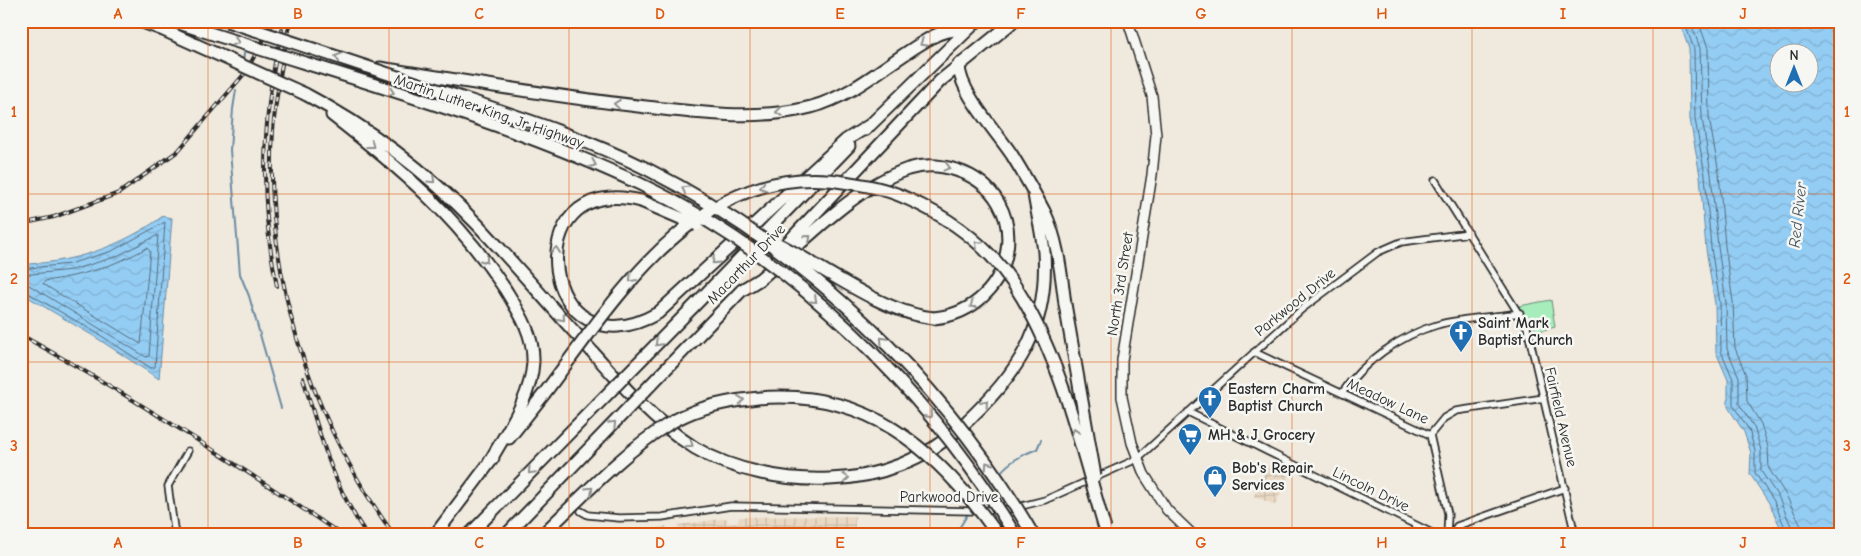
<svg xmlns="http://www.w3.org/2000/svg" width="1861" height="556" viewBox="0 0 1861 556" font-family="'Comic Neue',sans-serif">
<defs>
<pattern id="industrial-grid" width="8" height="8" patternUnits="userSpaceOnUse" patternTransform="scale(1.25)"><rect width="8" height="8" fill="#e9d9c4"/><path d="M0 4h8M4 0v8" fill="none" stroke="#c8baa9"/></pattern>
<pattern id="water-waves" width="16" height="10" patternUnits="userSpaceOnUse" patternTransform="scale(1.25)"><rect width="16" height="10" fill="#94cdf4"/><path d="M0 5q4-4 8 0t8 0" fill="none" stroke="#80b0d1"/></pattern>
</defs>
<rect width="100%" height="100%" fill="#f0e9dd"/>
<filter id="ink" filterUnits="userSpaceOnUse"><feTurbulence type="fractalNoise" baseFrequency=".02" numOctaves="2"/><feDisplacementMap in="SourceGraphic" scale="10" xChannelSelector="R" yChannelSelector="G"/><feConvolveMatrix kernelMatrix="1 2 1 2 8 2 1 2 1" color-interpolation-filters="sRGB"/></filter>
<g filter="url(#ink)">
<!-- industrial -->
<path fill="url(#industrial-grid)" d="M1268 466 1289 476 1275 505 1254 496Z
M855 516V535H566L572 529 643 531 666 526 667 530H677L679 525 727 518 728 523 738 522 739 517Z"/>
<!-- green -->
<path fill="#a6edbb" stroke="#688c73" d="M1551 300 1555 327 1536 332 1532 321 1527 323 1519 306Z"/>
<!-- water -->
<path fill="url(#water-waves)" stroke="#6a8ca4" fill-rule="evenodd" d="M1679 21H1840V535H1784L1769 503 1750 474 1751 453 1744 432 1728 407V380L1716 352 1715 304 1706 249 1700 176 1690 119 1689 49ZM1778 52H1808V82H1778Z
M163 216 172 218 159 379 95 337 21 293V264C71 264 123 246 163 216Z"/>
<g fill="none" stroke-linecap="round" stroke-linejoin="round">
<!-- shore -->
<path stroke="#556c7b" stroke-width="1" d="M1684 21 1694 49 1695 119 1705 175 1711 248 1720 303 1721 351 1733 379V405L1749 430 1755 451V473L1774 501 1788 535
M1690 21 1700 48 1702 118 1711 174 1718 247 1726 303 1727 349 1739 377V404L1754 427 1761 450V471L1779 498 1795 535
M1698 21 1708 48 1709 118 1719 173 1725 246 1733 302 1735 348 1746 375 1747 401 1761 424 1768 447 1769 469 1786 495 1801 526 1802 535
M147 248 150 251 141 344 43 284 45 281C82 276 114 266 147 248Z
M21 269 69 264 112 251 165 222 155 367 151 368 97 333 21 289
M21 275 72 270 115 257 158 235 149 356 146 357 29 285 21 283"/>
<!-- stream -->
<path stroke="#6a8ca4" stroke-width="2" d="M243 60 245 48
M236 90 233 109 230 150 240 274 249 296 281 408
M1000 473C1010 461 1022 455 1037 449L1041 440
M955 535 969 512"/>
<!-- street casing -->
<g stroke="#2b2b2b" stroke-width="9">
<path id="street" d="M1435 180 1527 327 1575 535
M1254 352 1430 435
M1342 393C1363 362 1401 335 1437 325 1460 318 1495 317 1520 313
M1188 412 1436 535
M1430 435 1444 418 1456 411 1544 398
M1430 435 1448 514 1447 535
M581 511 588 515 619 518 662 517 731 506 972 511 1010 509 1045 500 1137 459 1302 309 1378 252 1401 242 1469 233
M175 535 168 486 188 451
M1451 535 1457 526 1565 488"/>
</g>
<!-- secondary casing -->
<g stroke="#2b2b2b" stroke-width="12">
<path id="secondary" d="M1128 21 1152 96 1156 135 1152 175 1122 360V397L1132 443 1144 474 1167 510 1193 535"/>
</g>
<!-- highway casing -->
<g stroke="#2b2b2b" stroke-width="15">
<path id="highway" d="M140 21 161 29
M959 64C958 91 997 132 1012 155 1023 173 1034 192 1044 211 1058 240 1061 273 1065 304
M380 68C469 82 557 97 646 107 700 113 758 121 811 107 859 94 893 57 936 35 945 30 958 30 969 27
M305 94C370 128 426 171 477 224 515 264 551 307 589 348 621 384 654 422 695 448 733 471 786 481 830 479 879 478 926 459 962 426 1017 375 1049 330 1044 252 1042 233 1037 213 1034 194
M332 115C400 168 457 216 505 289 519 312 534 334 533 362 531 399 506 432 489 463
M865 130 977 21
M641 201C513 169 540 380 658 313L846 140 870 125
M777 254 940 81 1014 21
M742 290 760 279C804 242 853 188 908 169 925 164 940 165 956 170 1037 196 1018 310 934 318
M692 308 849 146
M509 438 544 394
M435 535 493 458"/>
</g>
<!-- street -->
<use href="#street" stroke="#f6f6f2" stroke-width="5.5"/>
<!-- secondary -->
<use href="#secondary" stroke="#f6f6f2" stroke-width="9"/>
<!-- highway -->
<use href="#highway" stroke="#f6f6f2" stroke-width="11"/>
<!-- rail casing -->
<g stroke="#2b2b2b" stroke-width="4">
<path id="rail" d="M290 21C283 57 276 93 273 130 264 274 309 418 394 535
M21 224 54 217 119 193 178 151 245 73 274 21
M277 286C259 201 262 114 282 29
M21 335C132 396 237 464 342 535
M303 378C320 435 332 484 367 535"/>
</g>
<!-- rail -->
<use href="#rail" stroke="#f6f6f2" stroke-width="2" stroke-dasharray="5.5" stroke-linecap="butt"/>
<!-- highway-bridge casing -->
<g stroke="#2b2b2b" stroke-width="15" stroke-linecap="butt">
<path id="highway-bridge" d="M173 21C329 73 491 114 640 184 793 257 928 391 1015 535
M227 21C303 45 378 71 453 95 519 117 585 138 647 169 807 250 943 380 1033 535
M161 29 305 94
M641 201 697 225
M778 244C825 268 883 313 934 318
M1065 304 1095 476
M544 394C620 293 703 156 850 183 871 186 890 190 908 199 955 220 997 253 1023 299 1064 369 1082 452 1105 529
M469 535 692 308
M506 535 741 291
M542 535C582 497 621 454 667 425 692 409 721 402 750 399 864 385 936 448 998 535"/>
</g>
<!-- highway-bridge -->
<use href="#highway-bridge" stroke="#f6f6f2" stroke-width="11"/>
</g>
<!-- one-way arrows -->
<defs><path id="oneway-chevron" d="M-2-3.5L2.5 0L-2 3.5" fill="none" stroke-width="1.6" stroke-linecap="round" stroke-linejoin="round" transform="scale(1.25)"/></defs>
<g stroke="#90908e">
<use href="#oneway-chevron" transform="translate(236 42) rotate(18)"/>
<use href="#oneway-chevron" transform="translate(923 43) rotate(148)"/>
<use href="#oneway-chevron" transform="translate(338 57) rotate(-162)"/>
<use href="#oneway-chevron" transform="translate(391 92) rotate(18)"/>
<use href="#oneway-chevron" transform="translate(617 104) rotate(-174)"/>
<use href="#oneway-chevron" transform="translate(779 112) rotate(174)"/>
<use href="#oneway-chevron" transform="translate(371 145) rotate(38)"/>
<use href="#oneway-chevron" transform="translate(593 164) rotate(23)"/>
<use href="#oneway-chevron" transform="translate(947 167) rotate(15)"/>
<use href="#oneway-chevron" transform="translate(432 180) rotate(43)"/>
<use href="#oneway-chevron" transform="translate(763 187) rotate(164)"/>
<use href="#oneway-chevron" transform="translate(685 189) rotate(-152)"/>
<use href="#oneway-chevron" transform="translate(808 238) rotate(-41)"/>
<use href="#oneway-chevron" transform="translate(978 244) rotate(-138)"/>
<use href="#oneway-chevron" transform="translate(556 250) rotate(-82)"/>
<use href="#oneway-chevron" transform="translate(485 260) rotate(54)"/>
<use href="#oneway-chevron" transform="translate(715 261) rotate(137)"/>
<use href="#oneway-chevron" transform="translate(632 279) rotate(132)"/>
<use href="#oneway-chevron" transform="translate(814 300) rotate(42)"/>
<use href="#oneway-chevron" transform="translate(973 305) rotate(146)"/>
<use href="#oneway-chevron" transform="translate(562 318) rotate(48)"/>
<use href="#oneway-chevron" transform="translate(883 340) rotate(-133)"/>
<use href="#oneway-chevron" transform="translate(658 343) rotate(135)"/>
<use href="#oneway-chevron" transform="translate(741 400) rotate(-7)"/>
<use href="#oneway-chevron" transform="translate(985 403) rotate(-48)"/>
<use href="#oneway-chevron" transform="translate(929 415) rotate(49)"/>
<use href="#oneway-chevron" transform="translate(613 424) rotate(-46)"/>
<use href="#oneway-chevron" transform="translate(1075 432) rotate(-107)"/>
<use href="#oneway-chevron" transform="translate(690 444) rotate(33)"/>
<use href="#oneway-chevron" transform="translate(988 465) rotate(-125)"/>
<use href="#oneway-chevron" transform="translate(531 471) rotate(134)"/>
<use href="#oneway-chevron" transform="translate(846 478) rotate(-5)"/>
<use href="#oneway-chevron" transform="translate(590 490) rotate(-43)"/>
</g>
</g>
<!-- grid -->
<path fill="none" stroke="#df570e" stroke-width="1" stroke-opacity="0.55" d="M208 21V535M389 21V535M569 21V535M750 21V535M930 21V535M1111 21V535M1292 21V535M1472 21V535M1653 21V535M21 194H1840M21 362H1840"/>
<!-- icons -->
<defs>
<g id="church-pin" transform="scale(1.25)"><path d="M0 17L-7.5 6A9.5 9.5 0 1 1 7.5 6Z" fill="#1f6fb2" stroke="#f6f6f2"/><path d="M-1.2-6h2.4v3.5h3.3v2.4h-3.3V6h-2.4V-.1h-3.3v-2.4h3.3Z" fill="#fff"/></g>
<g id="supermarket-pin" transform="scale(1.25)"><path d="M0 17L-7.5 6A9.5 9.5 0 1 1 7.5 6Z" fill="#1f6fb2" stroke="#f6f6f2"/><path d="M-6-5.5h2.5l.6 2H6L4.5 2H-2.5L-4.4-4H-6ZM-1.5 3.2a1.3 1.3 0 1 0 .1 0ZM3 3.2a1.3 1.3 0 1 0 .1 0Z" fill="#fff"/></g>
<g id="shop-pin" transform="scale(1.25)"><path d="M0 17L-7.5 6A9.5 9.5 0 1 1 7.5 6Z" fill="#1f6fb2" stroke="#f6f6f2"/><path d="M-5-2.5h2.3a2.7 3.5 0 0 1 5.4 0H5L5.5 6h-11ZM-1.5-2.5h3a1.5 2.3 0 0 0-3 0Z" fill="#fff"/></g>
</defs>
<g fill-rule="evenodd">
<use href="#church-pin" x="1461" y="332"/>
<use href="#church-pin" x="1210" y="398"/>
<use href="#supermarket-pin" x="1190" y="435"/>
<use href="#shop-pin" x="1215" y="477"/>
</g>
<g text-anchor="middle" stroke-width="5" stroke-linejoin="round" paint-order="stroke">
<!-- street labels -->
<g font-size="15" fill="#2b2b2b" stroke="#f6f6f2">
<text transform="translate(489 111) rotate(19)" y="5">Martin Luther King, Jr Highway</text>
<text transform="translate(746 264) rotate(-46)" y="5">Macarthur Drive</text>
<text transform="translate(1120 284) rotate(-81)" y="5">North 3rd Street</text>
<text transform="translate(1295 302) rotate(-39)" y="5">Parkwood Drive</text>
<text transform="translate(1388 401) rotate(25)" y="5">Meadow Lane</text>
<text transform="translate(1561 417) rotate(77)" y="5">Fairfield Avenue</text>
<text transform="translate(1371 489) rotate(26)" y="5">Lincoln Drive</text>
<text x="949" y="502">Parkwood Drive</text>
</g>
<!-- poi labels -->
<g font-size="15" font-weight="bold" fill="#2b2b2b" stroke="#f6f6f2" text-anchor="start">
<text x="1478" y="328">Saint Mark<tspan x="1478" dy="17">Baptist Church</tspan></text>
<text x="1228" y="394">Eastern Charm<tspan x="1228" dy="17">Baptist Church</tspan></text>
<text x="1208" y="440">MH &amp; J Grocery</text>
<text x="1232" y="473">Bob's Repair<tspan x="1232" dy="17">Services</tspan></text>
</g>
<!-- water labels -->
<g font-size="16" font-style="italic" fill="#45545d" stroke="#f6f6f2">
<text transform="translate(1797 215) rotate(-84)" y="6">Red River</text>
</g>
</g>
<!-- margin -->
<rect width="1861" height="556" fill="none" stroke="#f6f6f2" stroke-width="55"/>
<!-- north arrow -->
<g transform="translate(1794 68)"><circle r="24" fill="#f6f6f2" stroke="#a5a5a2"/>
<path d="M0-4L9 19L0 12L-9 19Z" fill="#1f6fb2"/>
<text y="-8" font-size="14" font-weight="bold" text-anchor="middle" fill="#2b2b2b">N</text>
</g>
<rect x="28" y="28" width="1806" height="500" fill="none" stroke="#df570e" stroke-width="2"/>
<g font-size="16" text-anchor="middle" font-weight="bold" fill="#df570e">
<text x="118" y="19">A</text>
<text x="298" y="19">B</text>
<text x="479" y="19">C</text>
<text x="660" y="19">D</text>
<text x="840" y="19">E</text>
<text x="1021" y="19">F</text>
<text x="1201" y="19">G</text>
<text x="1382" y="19">H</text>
<text x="1563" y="19">I</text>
<text x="1743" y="19">J</text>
<text x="14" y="117">1</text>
<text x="1847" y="117">1</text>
<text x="14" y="284">2</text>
<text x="1847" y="284">2</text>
<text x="14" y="451">3</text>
<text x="1847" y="451">3</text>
<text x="118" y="548">A</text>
<text x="298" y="548">B</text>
<text x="479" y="548">C</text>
<text x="660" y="548">D</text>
<text x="840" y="548">E</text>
<text x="1021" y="548">F</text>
<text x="1201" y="548">G</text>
<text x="1382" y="548">H</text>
<text x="1563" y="548">I</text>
<text x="1743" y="548">J</text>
</g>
</svg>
